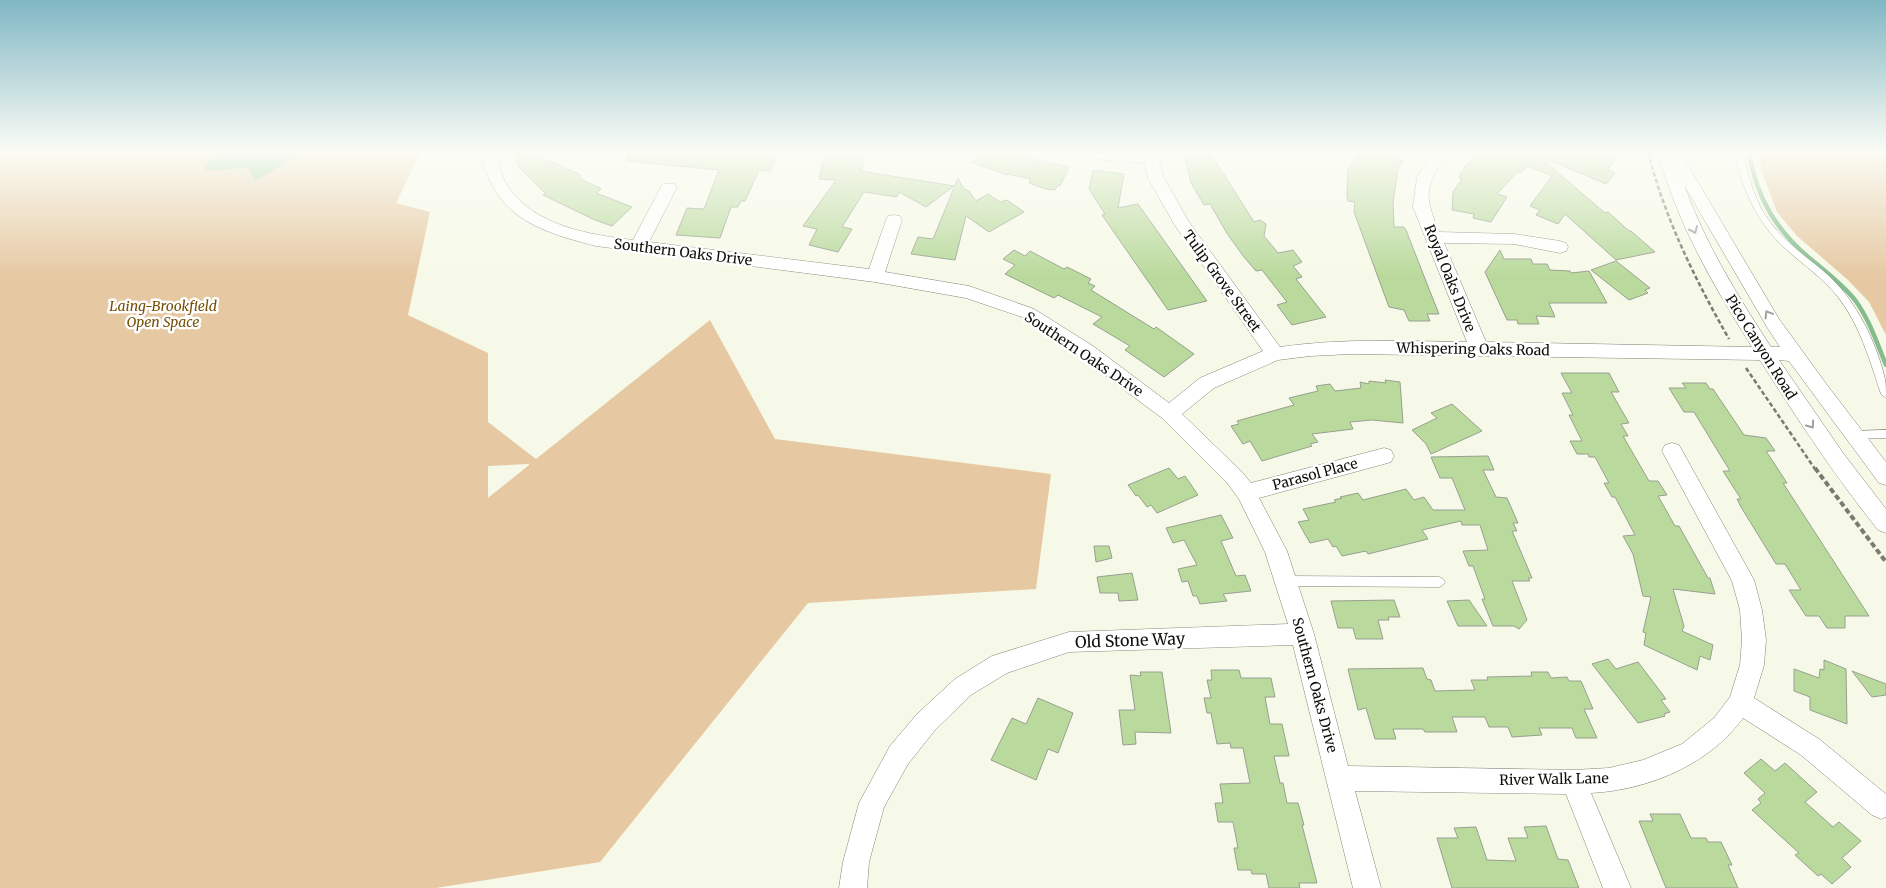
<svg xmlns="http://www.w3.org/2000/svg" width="1886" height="888" viewBox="0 0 1886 888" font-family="Merriweather,serif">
<rect width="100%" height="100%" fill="#f7f9e8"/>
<!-- green -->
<path fill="#e6c9a3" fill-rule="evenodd" d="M0 152H421L396 203 430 212 408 315 488 353V422L536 459 710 320 775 439 1051 474 1036 589 808 603 600 862 436 888H0ZM529 464V465L488 498V466Z
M1758 152H1886V335L1869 302 1848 280 1797 236 1777 212 1763 175Z"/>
<!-- water -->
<path fill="#85bc8e" d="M225 152H302L269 173 254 180 249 169 243 168 207 171 204 167 209 161Z"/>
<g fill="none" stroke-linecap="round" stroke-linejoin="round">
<!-- stream -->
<path stroke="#85bc8e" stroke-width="4.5" d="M1749 152C1756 198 1777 232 1813 261 1827 273 1843 285 1855 300 1869 319 1877 343 1886 365"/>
</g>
<!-- building -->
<path fill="#bada9d" stroke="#979f90" d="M515 152H529L579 174 582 180 600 188 601 189 596 193 632 207 612 226 595 220 543 195 546 194 519 167Z
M628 152H769L778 153 770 171 759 170 745 201H741L738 207H731L720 238 676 235 687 208 704 209 719 170 627 161Z
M981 152H1013L1036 160 1069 167 1060 186 1058 185 1055 190 1046 189 1029 183 1031 179 1008 174 1007 175 971 162Z
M1361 152H1403L1398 159 1404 161 1398 169 1393 203 1394 227H1404L1406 230 1429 289 1439 314H1427L1430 321H1409L1404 310 1389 307 1354 212 1355 202 1348 201 1347 196 1348 169Z
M1478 152H1597L1616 159 1608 169 1615 173 1606 184 1537 155 1605 213 1608 212 1629 231H1631L1655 252 1616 260 1565 214 1558 224 1536 215 1540 210 1530 206 1552 176 1528 166 1521 173 1518 171 1497 194 1507 197 1491 222 1473 218 1474 214 1452 210 1453 192 1462 179 1459 178 1462 175 1459 174Z
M1184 154H1211L1254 222 1260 220 1266 224 1264 236 1278 253 1293 250 1302 262 1293 266 1302 277 1296 279 1326 317 1292 325 1277 305 1287 302 1262 270 1256 271 1244 257 1228 235 1210 204 1204 205 1191 183Z
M824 157H862L864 158 861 171 954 186 926 207 899 192 897 197 864 192 842 227 852 229 838 252 809 245 817 229 803 226 836 180 819 179Z
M1093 170 1124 174 1118 208 1138 204 1207 301 1168 310 1102 215 1105 214 1089 189Z
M958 178 964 189 969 191 976 201 988 194 1000 202 1007 200 1024 212 989 232 966 216 955 260 911 254 918 237 933 239Z
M1014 250 1025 256 1030 251 1064 269 1067 267 1091 279 1088 283 1095 286 1091 290 1154 329 1156 327 1194 354 1164 377 1125 350 1130 346 1093 324 1102 317 1058 295 1054 298 1005 274 1015 265 1003 259Z
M1500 250 1504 259H1531L1533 264H1547L1550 270 1570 271 1571 273 1589 271 1607 303H1549L1555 317 1536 316 1539 324H1518L1517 320H1507L1485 272Z
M1616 261 1650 288 1645 290 1648 293 1629 300 1591 270Z
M1561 373H1609L1619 392H1611L1629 423 1621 424 1628 436H1623L1649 481H1658L1667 495 1658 496 1675 526H1679L1708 578H1710L1715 594 1673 589 1684 626 1682 631 1713 645 1710 660 1700 656 1697 670 1644 645 1646 633 1643 632 1651 597 1643 596 1633 554 1623 536 1635 535 1615 497H1612L1604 483H1609L1595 457H1589L1588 454H1577L1570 441H1582L1569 415H1573L1562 393H1572Z
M1385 380 1400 382 1403 423 1372 420 1350 422 1353 429 1312 434 1318 442 1310 444 1312 446 1262 461 1250 441 1243 444 1231 426 1239 424 1237 421 1294 405 1289 398 1318 391 1316 386 1330 384 1335 391 1361 388 1360 382 1369 384V381L1386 383Z
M1682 383H1706L1710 389H1713L1744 435 1766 438 1775 451H1766L1787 483H1783L1869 616H1845V628H1827L1819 616H1806L1789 590H1801L1785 564H1776L1741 507 1737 499H1741L1723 471H1730L1694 412H1684L1669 388H1686Z
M1452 404 1482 431 1431 454 1426 444 1412 430 1437 418 1431 413Z
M1488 456 1494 470H1483L1496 497 1507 498 1518 523H1513L1517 531H1512L1532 578H1528L1530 581H1512L1527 620 1519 629 1514 626H1493L1482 599H1485L1473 566H1469L1463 551 1488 550 1480 525H1462L1461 521 1422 530 1428 539 1368 554 1366 551 1342 556 1336 546 1333 547 1328 539 1310 543 1298 522 1309 520 1303 509 1336 502 1334 500 1342 498 1340 497 1358 493 1363 500 1406 489 1414 500 1424 497 1433 510H1465L1452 478H1440L1431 457Z
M1169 468 1178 479 1185 476 1198 495 1157 513 1151 505 1147 507 1138 495 1136 496 1128 485Z
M1221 515 1233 538 1221 541 1236 576 1245 575 1251 591 1223 594 1227 601 1200 604 1197 596H1193L1188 581 1182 582 1178 569 1197 565 1184 540 1173 543 1166 528Z
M1094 546H1109L1112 558 1096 562Z
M1132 573 1138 600 1119 601 1118 593H1100L1097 577Z
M1394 600 1400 617H1388L1389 620H1378L1383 639H1356L1353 628H1338L1331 601Z
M1469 600 1487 626H1458L1447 601Z
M1608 659 1616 669 1638 662 1666 699 1661 700 1670 712 1664 714 1665 716 1638 723 1592 664Z
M1824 660 1846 669 1847 724 1810 710V697L1794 691V669L1819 678 1820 669 1824 670Z
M1423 668 1427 679 1431 680 1435 691 1475 690 1471 680H1488L1487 677 1532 676 1531 672H1548L1551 678 1567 677 1569 681H1581L1593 709H1584L1597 738H1576L1572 728H1539L1542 735 1512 737 1508 727H1489L1485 717H1452L1457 732H1425L1423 729H1393L1396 739H1375L1366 708 1358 710 1348 669Z
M1211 670H1239L1241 678H1271L1275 697H1265L1270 724H1282L1289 756H1274L1280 783H1283L1287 803H1298L1304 825H1302L1317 883H1299L1300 888H1269L1266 874H1252L1251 870H1238L1234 848H1238L1233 822H1218L1215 803H1223L1220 784 1250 783 1243 748H1231L1230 743 1217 744 1211 713H1207L1204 698H1211L1207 680H1212Z
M1852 671 1886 684V695L1872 697Z
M1140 672H1162L1171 733 1135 732 1136 744 1123 745 1119 710H1135L1130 675 1141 676Z
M1038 698 1073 713 1058 753 1048 749 1036 780 991 760 1012 718 1026 724Z
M1761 759 1775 771 1785 763 1817 792 1805 802 1833 827 1839 822 1861 841 1842 858 1851 867 1832 884 1821 874 1818 876 1795 855 1799 853 1752 810 1761 803 1758 799 1765 793 1744 773Z
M1650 814H1680L1691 838H1706L1708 842H1721L1732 865H1728L1738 888H1666L1639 821H1653Z
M1546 826 1558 859 1568 860 1579 888H1452L1437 838H1458L1454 828 1476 827 1487 860 1516 861 1508 838H1528L1524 827Z"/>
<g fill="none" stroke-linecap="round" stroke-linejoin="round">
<!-- service casing -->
<g stroke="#828475" stroke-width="1">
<path id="service" d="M1735 152H1743C1748 177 1755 202 1770 222 1786 244 1809 258 1829 276 1856 301 1877 343 1885 379 1886 384 1886 391 1886 398L1881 394C1870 361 1860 325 1838 297 1824 279 1805 266 1788 251 1758 225 1742 190 1735 152Z
M1886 430V438L1854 439 1850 438 1849 435 1850 432 1854 431Z
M1287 576 1439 577 1443 579 1445 582 1443 585 1439 587 1287 586 1283 584 1281 581 1283 578Z"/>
</g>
<!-- minor casing -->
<g stroke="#828475" stroke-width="1">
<path id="minor" d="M480 152H496C499 164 501 177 509 188 535 226 591 235 633 240L661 187 663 184H675L677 187 649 242 869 269 886 220 888 216 894 215 900 216 902 220 885 272 969 286 1034 309 1093 346 1169 403 1200 378 1263 351 1174 224 1148 178 1144 163 1070 157 1065 155 1062 152 1141 154 1140 152H1156L1164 178 1189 222 1280 347C1342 338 1404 341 1467 342L1413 207 1417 177 1433 152H1449C1425 186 1423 193 1439 232L1514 234 1560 241 1566 243 1568 247 1566 251 1560 253 1514 244 1444 243 1486 342 1752 347C1713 285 1677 223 1658 152H1680L1779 319 1827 385 1886 462V485L1879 483 1789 361 1779 360 1843 453 1886 509V533L1878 530C1835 476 1797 419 1760 360L1351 354 1310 356 1278 360 1214 388 1182 414 1242 472 1251 483 1384 448 1391 450 1394 456 1391 462 1384 464 1259 498 1287 551 1314 634 1348 766 1574 770 1609 768 1643 760 1682 744 1714 718 1730 697 1740 665 1742 640 1740 610 1732 581 1662 451 1665 445 1672 443 1679 445 1754 580 1762 610 1766 640 1764 665 1754 698 1819 739 1886 794V817L1881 819 1872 815 1801 755 1743 718C1709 765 1648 790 1591 793L1631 888H1603L1566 794 1355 791 1381 888H1353L1293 645 1069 652 1007 673 971 695 935 730 908 764 884 807 869 862 867 888H839L843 862 859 803 890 746 917 714 955 679 992 656 1069 632 1288 624 1265 552 1239 499 1228 484 1162 418 1079 356 1022 317 966 298 875 282 596 246C537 231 495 217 480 152ZM1684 185 1767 327 1780 347H1771C1737 295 1705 243 1684 185Z"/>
</g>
<!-- path-far1 -->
<path stroke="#7a7b70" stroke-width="2.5" stroke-dasharray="4.5 2.5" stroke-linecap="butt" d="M1648 152C1665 219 1695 279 1729 339
M1746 368 1815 469"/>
<!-- path -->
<path stroke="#7a7b70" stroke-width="4" stroke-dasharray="5.5 3" stroke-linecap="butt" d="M1815 468 1886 562"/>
<!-- service -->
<use href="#service" fill="#fff" fill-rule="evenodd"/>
<!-- minor -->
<use href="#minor" fill="#fff" fill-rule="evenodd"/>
</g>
<!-- one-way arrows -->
<defs><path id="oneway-chevron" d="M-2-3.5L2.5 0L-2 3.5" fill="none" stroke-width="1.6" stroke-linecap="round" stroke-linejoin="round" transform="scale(1.25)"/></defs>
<g stroke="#9f9f9d">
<use href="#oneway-chevron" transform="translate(1694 230) rotate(66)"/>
<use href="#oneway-chevron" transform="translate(1768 314) rotate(-121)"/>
<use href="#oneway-chevron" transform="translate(1811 425) rotate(54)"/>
</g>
<!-- sky -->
<linearGradient id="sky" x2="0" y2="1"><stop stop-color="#80b7c4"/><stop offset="0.55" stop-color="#fbfcf5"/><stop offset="1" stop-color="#fbfcf5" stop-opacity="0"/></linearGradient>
<rect width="1886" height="276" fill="url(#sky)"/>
<g text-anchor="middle" stroke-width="5" stroke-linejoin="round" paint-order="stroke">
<!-- street labels -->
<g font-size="14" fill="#0e0f09" stroke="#fff">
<text transform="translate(683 252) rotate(7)" y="5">Southern Oaks Drive</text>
<text transform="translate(1450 278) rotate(68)" y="5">Royal Oaks Drive</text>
<text transform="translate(1222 281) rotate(54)" y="5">Tulip Grove Street</text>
<text transform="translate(1761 347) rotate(58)" y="5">Pico Canyon Road</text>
<text transform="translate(1473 349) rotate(1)" y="5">Whispering Oaks Road</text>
<text transform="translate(1084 354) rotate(34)" y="5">Southern Oaks Drive</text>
<text transform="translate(1315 474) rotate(-15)" y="5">Parasol Place</text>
<text transform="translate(1315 685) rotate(75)" y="5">Southern Oaks Drive</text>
<text transform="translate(1554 779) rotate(-1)" y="5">River Walk Lane</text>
</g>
<!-- park labels -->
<g font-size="14" font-style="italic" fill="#764e05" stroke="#fff">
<text x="163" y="311">Laing-Brookfield<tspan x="163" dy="16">Open Space</tspan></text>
</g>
<!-- near-street labels -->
<g font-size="16" fill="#0e0f09" stroke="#fff">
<text transform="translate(1130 640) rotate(-2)" y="6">Old Stone Way</text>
</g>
</g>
</svg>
